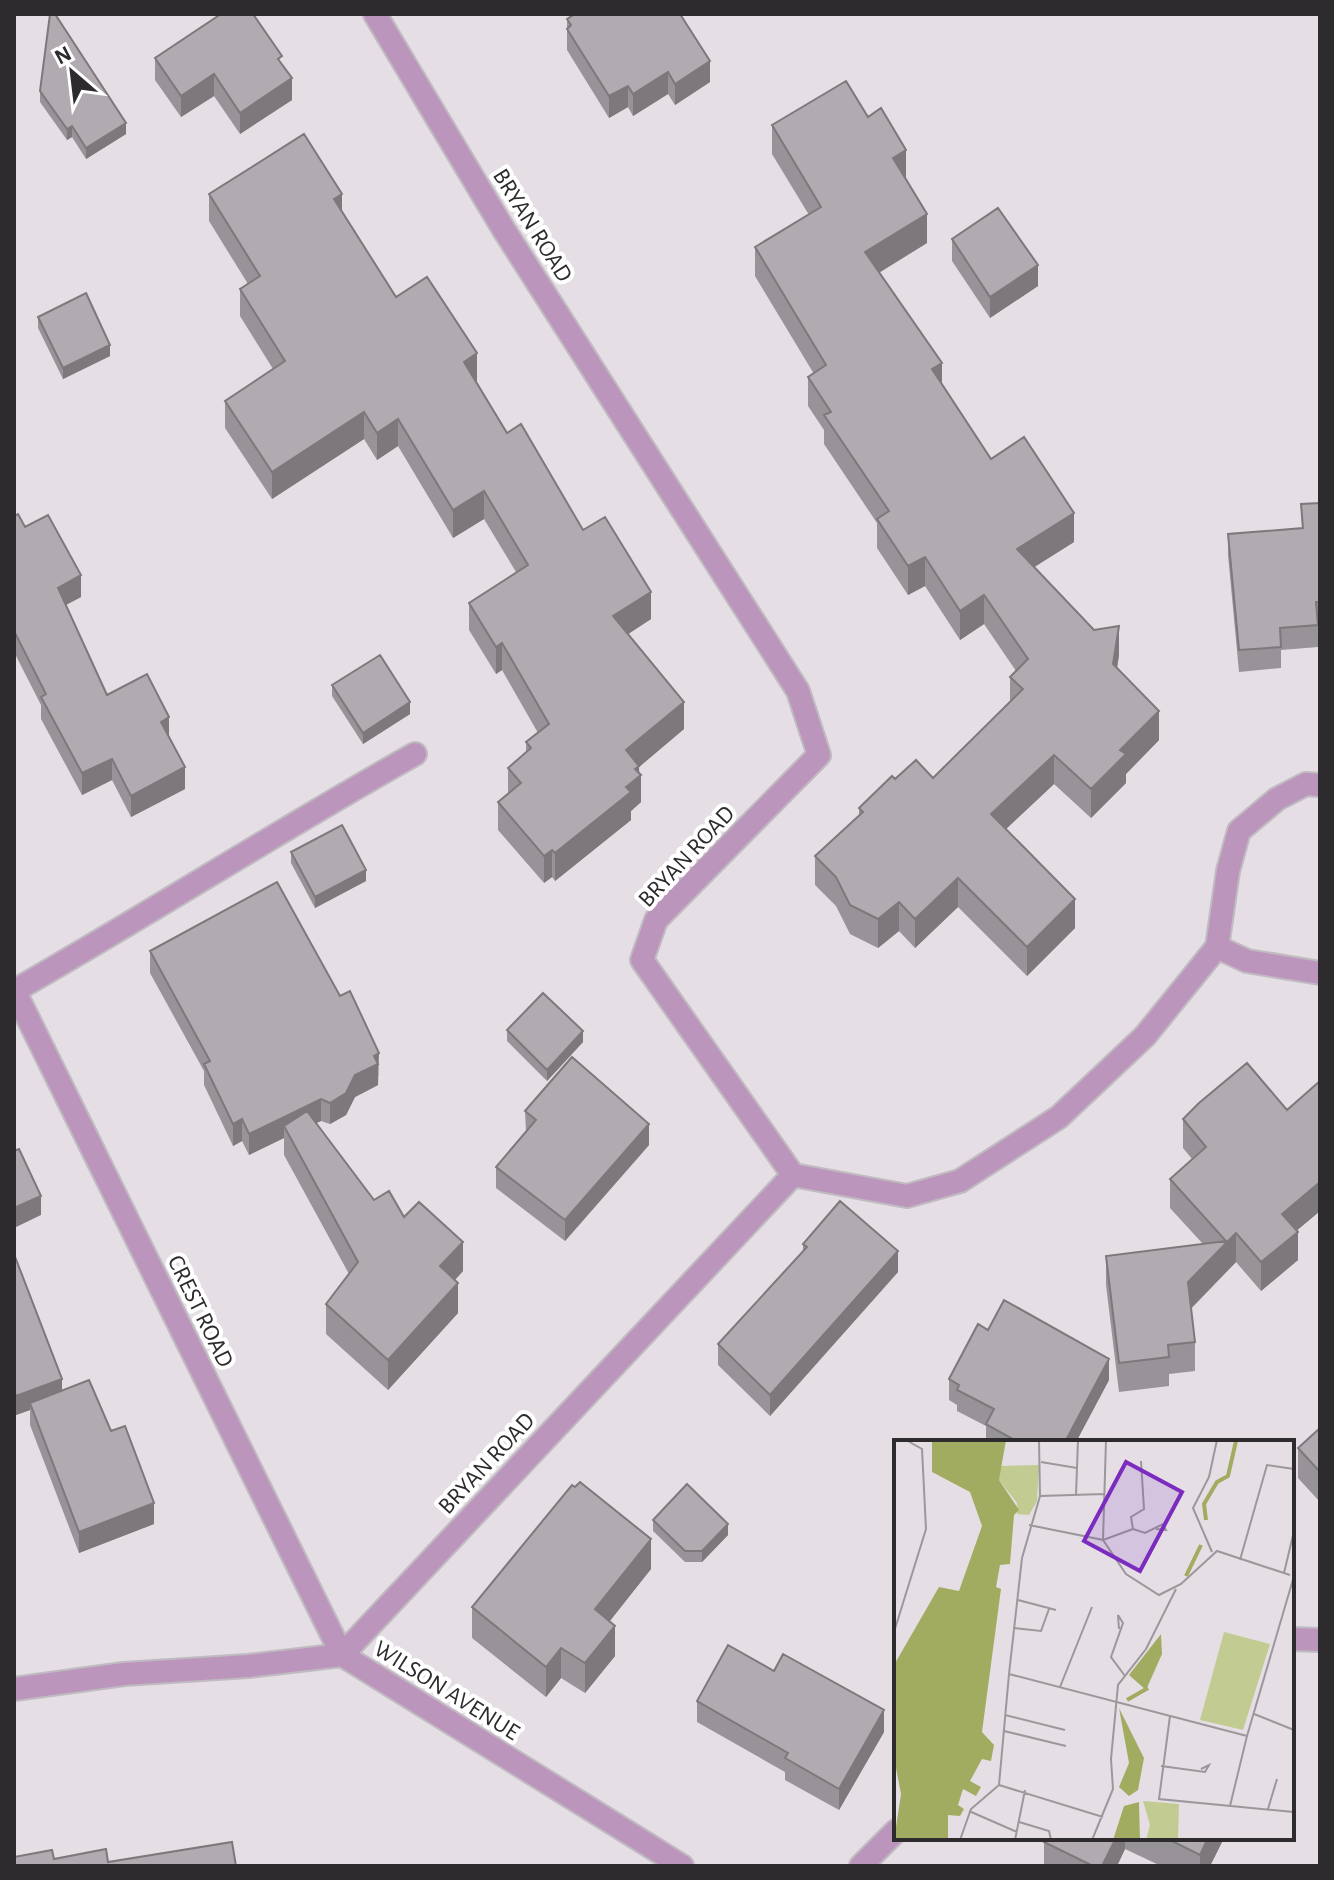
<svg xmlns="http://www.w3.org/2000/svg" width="1334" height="1880" viewBox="0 0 1334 1880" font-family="'Alegreya Sans',sans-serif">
<rect width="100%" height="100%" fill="#e5dfe5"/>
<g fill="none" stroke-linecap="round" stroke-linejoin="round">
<!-- service casing -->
<g stroke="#c0bbc0" stroke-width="26">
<path id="service" d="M14 991C149 914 280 830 415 754
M1292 1639 1320 1640
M861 1866 896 1831"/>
</g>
<!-- minor casing -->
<g stroke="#c0bbc0" stroke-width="26">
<path id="minor" d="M375 14 504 230 798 691 819 755 656 920 642 960 793 1175
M1217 947 1247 961 1320 973
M14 990 342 1655 793 1175
M793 1175 907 1196 960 1181 1059 1117 1145 1036 1217 947 1228 871 1239 831 1277 799 1306 784 1320 785
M14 1689 124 1674 248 1666 342 1655 682 1866"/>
</g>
<!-- service -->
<use href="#service" stroke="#bc95bd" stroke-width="22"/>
<!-- minor -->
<use href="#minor" stroke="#bc95bd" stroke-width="22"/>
</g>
<!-- wall -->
<path fill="#989398" d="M567 19 710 82 675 105 668 94 633 116 628 107 609 118 567 50Z
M155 58 282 64 292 100 240 134 214 96 181 117 155 80Z
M40 91 126 134 86 159 72 137 67 140 40 102Z
M772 125 906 179 927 243 879 273 942 384 991 459 1074 542 1034 567 1119 655 1117 668 1159 740 1126 774V783L1091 818 1054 784 1006 829 1075 928 1027 976 958 907 915 948 899 931 878 948 850 934 836 906 815 885V856L859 815V808L895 779 933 778 1010 702V677L1016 671 984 624 960 640 925 586 908 595 877 548V523L824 444V430L808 406V377L814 374 755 276V247L809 215 772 154Z
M209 194 342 211 396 297 477 381H476L507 433 651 619 628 634 684 729 639 767 641 802 631 811V820L555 881 552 877 544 883 498 830V802L508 794V768L526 752V742L538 733 502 670 496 674 469 630V603L516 572 484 519 453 538 398 446 377 460 364 439 272 499 225 428V401L273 369 240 316V289L248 284 209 221Z
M952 239 1038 286 990 318 952 261Z
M38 317 110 356 63 379 38 328Z
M1320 503V623H1318V647L1281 650V668L1239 672 1228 555V534L1302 528 1301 504Z
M14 516 25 527 81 597 66 605 107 695 169 737 185 789 131 817 112 780 82 795 41 719V705L14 652Z
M332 685 410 714 363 744 332 696Z
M291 852 366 881 315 908 291 863Z
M150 951 379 1074 378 1075V1085L355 1097 346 1115 330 1124 321 1121 316 1123 374 1200 404 1217 463 1271 455 1280 458 1313 388 1390 326 1334V1304L349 1274 284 1155V1138L249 1155 242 1141 233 1146 204 1085V1071L150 973Z
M507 1030 583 1042 547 1081 507 1041Z
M1320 1081V1211L1297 1230 1298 1260 1261 1291 1236 1262 1191 1309 1195 1342V1371L1169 1374V1386L1119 1392 1106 1285V1256L1203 1244 1170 1208V1179L1192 1159 1183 1148V1119L1287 1110Z
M525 1111 649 1145 565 1241 496 1188V1167L526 1132Z
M803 1244 898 1272 770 1416 718 1365V1344L803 1251Z
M14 1254 62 1391 111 1431 154 1524 79 1553 30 1425V1410L16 1415 14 1409Z
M988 1330 1109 1380 1076 1442H986V1426L957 1411V1405L949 1400V1379Z
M1320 1428V1502L1298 1478V1448Z
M653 1520 728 1535 702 1562H685L653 1531Z
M651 1569 609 1621 615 1656 585 1693 561 1678 546 1697 472 1638V1607Z
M774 1671 884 1732 839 1810 785 1780V1772L697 1722V1701Z
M1046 1838H1224L1210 1866H1161L1125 1849 1117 1866H1044V1842Z"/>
<!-- shaded-wall -->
<path fill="#7c787c" d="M710 61V82L675 105V84Z
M668 72V94L633 116V94Z
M214 74V96L181 117V96Z
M292 78V100L240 134V113Z
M628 86V107L609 118V96Z
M126 123V134L86 159V148Z
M72 126V137L67 140V129Z
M906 150V179L893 158Z
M342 194V221L334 199Z
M927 214V243L865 281V252Z
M1038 265V286L990 318V297Z
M110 345V356L63 379V368Z
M477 353V381L464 389V362Z
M942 363V392L932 369Z
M364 412V439L272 499V472Z
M398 419V446L377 460V433Z
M484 491V519L453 538V510Z
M1074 513V542L1017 578V549Z
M925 557V586L908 595V566Z
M81 575V597L58 609V588Z
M651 592V619L613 644V616Z
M984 595V624L960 640V611Z
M1119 626V655L1113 693V664Z
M502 643V670L496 674V647Z
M410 702V714L363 744V733Z
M684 702V729L639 767V777L641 775V802L631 811V820L555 881V853L626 750Z
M1159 711V740L1126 774V783L1091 818V789L1120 750Z
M169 717V739L161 722Z
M1054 755V784L991 843V814Z
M112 759V780L82 795V773Z
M185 767V789L131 817V796Z
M552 850V877L544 883V856Z
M366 870V881L315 908V897Z
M958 878V907L915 948V919Z
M1075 899V928L1027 976V947Z
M899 902V931L878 948V919Z
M583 1031V1042L547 1081V1070Z
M379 1053 378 1085 355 1097 346 1115 330 1124V1103L374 1056Z
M321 1099V1121L289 1136 284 1126V1138L249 1155V1134Z
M242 1119V1141L233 1146V1124Z
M649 1124V1145L565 1241V1220Z
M1320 1182V1211L1282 1243V1214Z
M41 1196V1215L14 1228V1208Z
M1298 1232V1260L1261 1291V1262Z
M1236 1233V1262L1188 1311V1282Z
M463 1242V1271L440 1296V1266Z
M898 1251V1272L770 1416V1395Z
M458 1283V1313L388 1390V1360Z
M1109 1359V1380L1076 1442H1065Z
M62 1379V1398L30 1403V1410L16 1415V1396Z
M154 1503V1524L79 1553V1532Z
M728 1524V1535L702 1562V1551Z
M651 1539V1569L595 1640V1609Z
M615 1626V1656L585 1693V1663Z
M561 1648V1678L546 1697V1667Z
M884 1710V1732L839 1810V1789Z
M1116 1838H1125V1849L1117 1866H1102Z
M1208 1838H1224L1210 1866H1200V1855Z"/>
<!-- building -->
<path fill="#b1abb1" stroke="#7c787c" stroke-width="2" d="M50 14H55L126 123 86 148 72 126 67 129 40 91Z
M221 14H253L282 56 278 59 292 78 240 113 214 74 181 96 155 58Z
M575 14H680L710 61 675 84 668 72 633 94 628 86 609 96 567 29 571 25 567 19Z
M846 81 868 117 881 108 906 150 893 158 927 214 865 252 942 363 932 369 991 459 1024 437 1074 513 1017 549 1094 630 1119 626 1113 664 1159 711 1120 750 1126 754 1091 789 1054 755 991 814 1075 899 1027 947 958 878 915 919 899 902 878 919 850 905 836 877 815 856 863 812 859 808 892 776 895 779 916 760 933 778 1023 689 1010 677 1028 659 984 595 960 611 925 557 908 566 877 519 889 511 824 415 831 412 808 377 826 365 755 247 821 207 772 125Z
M304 134 342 194 334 199 396 297 427 277 477 353 464 362 507 433 521 424 583 530 605 517 651 592 613 616 684 702 626 750 639 766 635 769 641 775 626 787 631 792 555 853 552 850 544 856 498 802 521 783 508 768 531 748 526 742 549 724 502 643 496 647 469 603 528 565 484 491 453 510 398 419 377 433 364 412 272 472 225 401 285 361 240 289 260 276 209 194Z
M998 208 1038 265 990 297 952 239Z
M86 293 110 345 63 368 38 317Z
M1320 503V602H1316L1318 625 1280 628 1281 647 1239 650 1228 534 1303 528 1301 504Z
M18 514 25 527 48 515 81 575 58 588 107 695 147 674 169 717 161 722 185 767 131 796 112 759 82 773 41 697 46 694 14 631V516Z
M380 655 410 702 363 733 332 685Z
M342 825 366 870 315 897 291 852Z
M277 882 340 996 350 991 379 1053 374 1056 378 1064 355 1075 346 1093 330 1103 321 1099 249 1134 242 1119 233 1124 204 1064 210 1061 150 951Z
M543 993 583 1031 547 1070 507 1030Z
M572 1057 649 1124 565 1220 496 1167 536 1120 525 1111Z
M1247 1063 1287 1110 1320 1081V1182L1282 1214 1298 1232 1261 1262 1236 1233 1188 1282 1195 1342 1168 1345 1169 1357 1119 1363 1106 1256 1226 1241 1170 1179 1206 1147 1183 1119 1199 1103Z
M307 1111 374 1200 389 1191 404 1217 419 1202 463 1242 440 1266 458 1283 388 1360 326 1304 358 1262 284 1126Z
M19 1149 41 1196 14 1208V1151Z
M840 1201 898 1251 770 1395 718 1344 807 1247 803 1244Z
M14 1254 62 1379 16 1396 14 1390Z
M1004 1300 1109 1359 1065 1442H1018L986 1424 994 1409 957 1390 959 1385 949 1379 978 1324 988 1330Z
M89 1380 111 1431 125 1426 154 1503 79 1532 30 1403Z
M1320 1428V1472L1298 1448Z
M580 1482 651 1539 595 1609 615 1626 585 1663 561 1648 546 1667 472 1607 572 1485 575 1487Z
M687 1484 728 1524 702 1551H685L653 1520Z
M728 1645 774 1671 783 1654 884 1710 839 1789 785 1758 788 1753 697 1701Z
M1046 1838H1116L1102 1866H1093L1044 1842Z
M1166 1838H1208L1200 1855Z
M232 1842 236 1866H14V1857L52 1850 54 1859 106 1849 108 1862Z"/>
<g text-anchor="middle" stroke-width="8" stroke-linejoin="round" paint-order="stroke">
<!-- street labels -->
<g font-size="24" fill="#2d2b2d" stroke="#fff">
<text transform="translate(533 225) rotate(58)" y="8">BRYAN ROAD</text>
<text transform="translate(686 856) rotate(-47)" y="8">BRYAN ROAD</text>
<text transform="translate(201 1311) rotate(64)" y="8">CREST ROAD</text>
<text transform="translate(486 1463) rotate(-47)" y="8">BRYAN ROAD</text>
<text transform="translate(447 1690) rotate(32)" y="8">WILSON AVENUE</text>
</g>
</g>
<!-- overview -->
<g transform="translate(894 1440)">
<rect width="400" height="400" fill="#e5dfe5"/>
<path d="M145 25 143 61 135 75 123 74V63L105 40 106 26ZM330 192 376 204 349 290 306 280ZM249 361 285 364 284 400H252L256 385Z" fill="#c2cb91"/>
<path d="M38 0H112L105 40 125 70 120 75 116 124 106 125 102 147 107 149 88 292 100 305 97 321 88 319 76 341 87 347 82 356 69 349 64 365 70 369 66 376 54 375V398L0 400 7 354 0 318V225L45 147 65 151 88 86 76 52 38 32ZM267 194 268 214 252 250 235 235ZM225 268 250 318 244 350 235 356 225 347 235 323ZM245 362 246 400H219L230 366Z" fill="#a2ac61"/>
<path fill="none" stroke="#a2ac61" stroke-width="4" d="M312 80 310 64 323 42 334 36 342 1M292 136 307 105M233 260 254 248"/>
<path fill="none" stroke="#9b979b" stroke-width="2" d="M145 0 146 56 128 118 115 234 353 296M212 0 209 100 239 89M147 22 183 28M182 55 184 0M146 56 210 54M135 85 209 100 232 134 265 155 287 144 323 111 396 135M239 89 237 77 250 69 247 21M239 89 251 93 269 84 272 90 262 89M318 112 299 68 315 37 323 0M346 120 373 25 400 29M390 133 400 91M124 160 162 170M119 188 147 191 155 169M225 189 224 175 229 183 217 217 231 236M0 192 32 89 28 9 12 0M166 247 198 167M360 274 400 290M111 275 171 290M276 276 265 359 400 372M110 291 172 306M353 296 400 136M267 326 311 332 315 325 307 329M105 345 209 377M336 366 353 296M374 369 383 339M75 371 123 392M125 382 155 391 157 400M66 400 77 369 105 345 115 234M121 400 131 350M198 400 219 349 217 319 224 245 252 209 282 149"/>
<path fill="#7b2cbf" fill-opacity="0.15" stroke="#7b2cbf" stroke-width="4" d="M232 22 288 52 246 131 190 101Z"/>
<rect width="400" height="400" fill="none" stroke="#2d2b2d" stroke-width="4"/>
</g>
<!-- border -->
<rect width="1334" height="1880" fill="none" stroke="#2d2b2d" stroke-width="32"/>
<!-- north arrow -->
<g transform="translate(72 72) rotate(332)" stroke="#ffffff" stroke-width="6" paint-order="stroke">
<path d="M0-6L14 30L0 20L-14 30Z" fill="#2d2b2d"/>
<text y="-12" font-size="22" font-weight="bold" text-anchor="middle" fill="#2d2b2d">N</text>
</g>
</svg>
